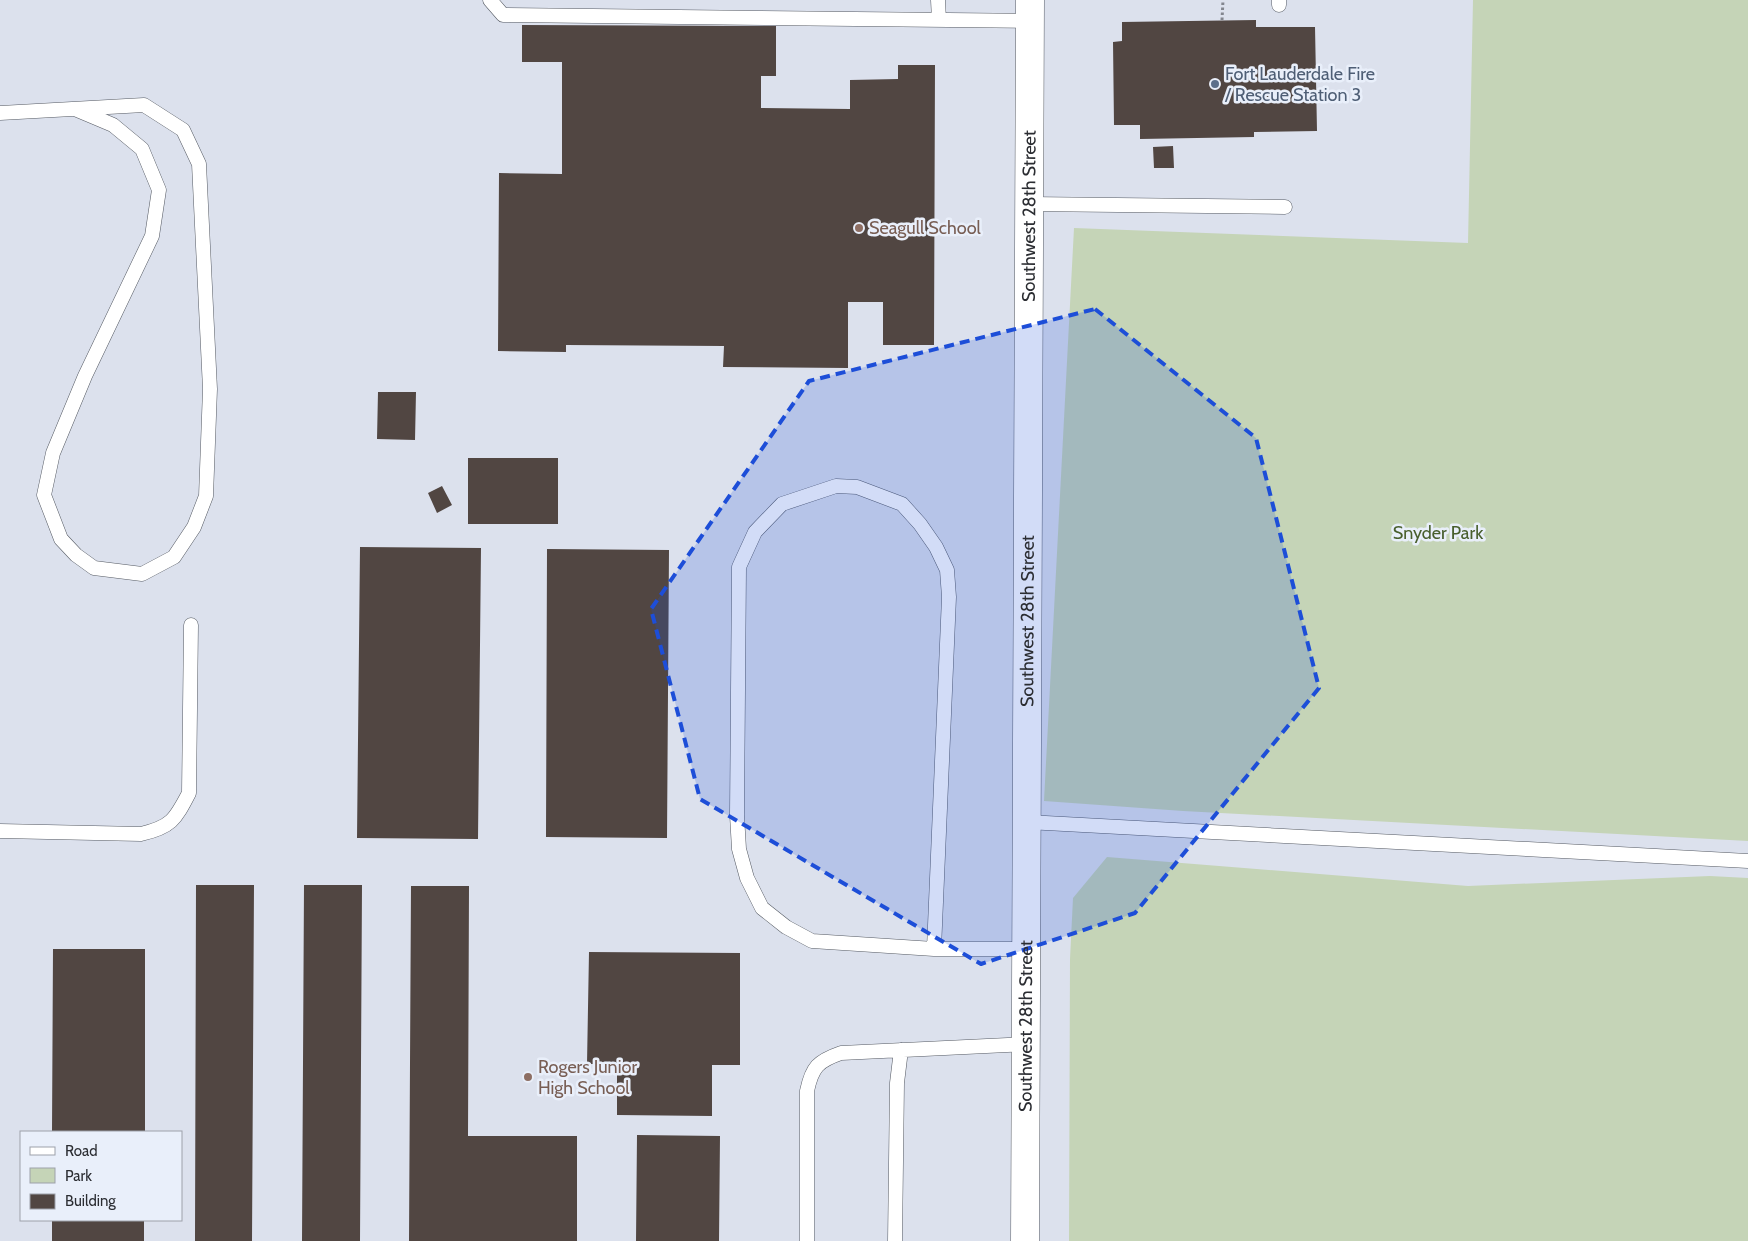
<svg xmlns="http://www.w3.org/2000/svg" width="1748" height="1241" viewBox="0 0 1748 1241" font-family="Cabin,sans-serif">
<rect width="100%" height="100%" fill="#dce1ed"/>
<!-- green -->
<path fill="#c5d4b7" d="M1473 0H1748V841L1183 811 1044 801 1074 228 1468 243Z
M1107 857 1468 886 1710 876 1748 878V1241H1069L1070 959 1073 898Z"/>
<!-- building -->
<path fill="#514642" d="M1256 20V27H1315L1317 131 1254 132V137L1140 139V125H1114L1113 42 1122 41V22Z
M522 25 776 26V76H761V108L850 109V80L898 79V65H935L934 345H883V302H848V368L723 367 724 346 566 345V352L498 351 499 173 562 174V62H522Z
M1173 146 1174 168H1154L1153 147Z
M378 392H416L415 440 377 439Z
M468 458H558V524H468Z
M442 486 452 505 437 513 428 493Z
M360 547 481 548 478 839 357 838Z
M547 549 669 550 667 838 546 837Z
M196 885H254L252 1241H195Z
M304 885H362L360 1241H302Z
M411 886H469L468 1136H577V1241H409Z
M53 949H145V1132H52Z
M589 952 740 953V1065H712V1116L617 1115V1064H587Z
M637 1135 720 1136 719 1241H636Z
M52 1220H144V1241H52Z"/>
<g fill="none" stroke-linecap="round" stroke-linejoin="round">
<!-- service casing -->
<g stroke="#555a63" stroke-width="15">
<path id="service" d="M490 0 503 15 1030 21
M938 0 939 20
M1279 5V0
M0 113 144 105 183 130 199 164 210 389 206 496 194 527 174 557 142 574 94 568 76 555 61 539 44 495 53 453 85 376 152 236 159 190 142 149 113 125 75 109
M1029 204 1285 207
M1027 822 1748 861
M0 831 141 834C171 827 175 820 189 793L191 625
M934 949 949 597 947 570 936 547 920 524 902 504 857 487 836 486 782 504 755 532 739 567 737 815 739 849 747 878 762 908 786 927 812 941 934 949H1026
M807 1241V1091C812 1067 818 1061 841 1053L1026 1044
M895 1241 897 1083 901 1050"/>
</g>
<!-- minor casing -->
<g stroke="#555a63" stroke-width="29">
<g id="minor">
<path id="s1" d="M1025 1241 1030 0"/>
</g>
</g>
<!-- path -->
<path stroke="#83868f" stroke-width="3" stroke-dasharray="2.5 2.5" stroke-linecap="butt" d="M1222 20 1223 0"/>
<!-- service -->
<use href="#service" stroke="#fff" stroke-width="14"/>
<!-- minor -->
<use href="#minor" stroke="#fff" stroke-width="28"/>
</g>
<!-- marked area -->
<path fill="#1d4ed8" fill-opacity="0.2" stroke="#1d4ed8" stroke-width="4" stroke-dasharray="10 6" stroke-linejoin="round" d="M1095 309 1256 438 1319 688 1135 913 981 964 700 799 651 609 809 381Z"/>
<!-- markers -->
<circle fill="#5c6f8a" stroke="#e9effa" stroke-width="2" cx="1215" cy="84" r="5"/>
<g fill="#8d6e63" stroke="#e9effa" stroke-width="2">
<circle cx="859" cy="228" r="5"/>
<circle cx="528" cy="1077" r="5"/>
</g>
<g text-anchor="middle" stroke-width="5" stroke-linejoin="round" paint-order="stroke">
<!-- service labels -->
<g font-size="18" fill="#4e5e75" stroke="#e9effa" text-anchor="start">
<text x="1225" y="80">Fort Lauderdale Fire<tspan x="1225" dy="21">/ Rescue Station 3</tspan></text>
</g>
<!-- street labels -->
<g font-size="18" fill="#2b2d32" stroke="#e9effa">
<text dy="6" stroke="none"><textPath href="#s1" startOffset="1025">Southwest 28th Street</textPath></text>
<text dy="6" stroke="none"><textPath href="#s1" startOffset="620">Southwest 28th Street</textPath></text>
<text dy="6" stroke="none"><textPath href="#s1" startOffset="215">Southwest 28th Street</textPath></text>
</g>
<!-- education labels -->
<g font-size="18" fill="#785e54" stroke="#e9effa" text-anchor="start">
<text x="869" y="234">Seagull School</text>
<text x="538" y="1073">Rogers Junior<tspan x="538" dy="21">High School</tspan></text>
</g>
<!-- park labels -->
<g font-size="18" fill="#485f2d" stroke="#e9effa">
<text x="1438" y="539">Snyder Park</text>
</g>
</g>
<!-- legend -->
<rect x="20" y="1131" width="162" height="90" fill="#e9effa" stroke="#9da1aa"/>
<rect x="30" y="1147" width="25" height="8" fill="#ffffff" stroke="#9da1aa"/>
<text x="65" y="1156" font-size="15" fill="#2b2d32">Road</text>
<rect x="30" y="1168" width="25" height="15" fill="#c5d4b7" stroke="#9da1aa"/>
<text x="65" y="1181" font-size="15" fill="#2b2d32">Park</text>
<rect x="30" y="1194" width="25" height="15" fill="#514642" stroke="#9da1aa"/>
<text x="65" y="1206" font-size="15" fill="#2b2d32">Building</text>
</svg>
